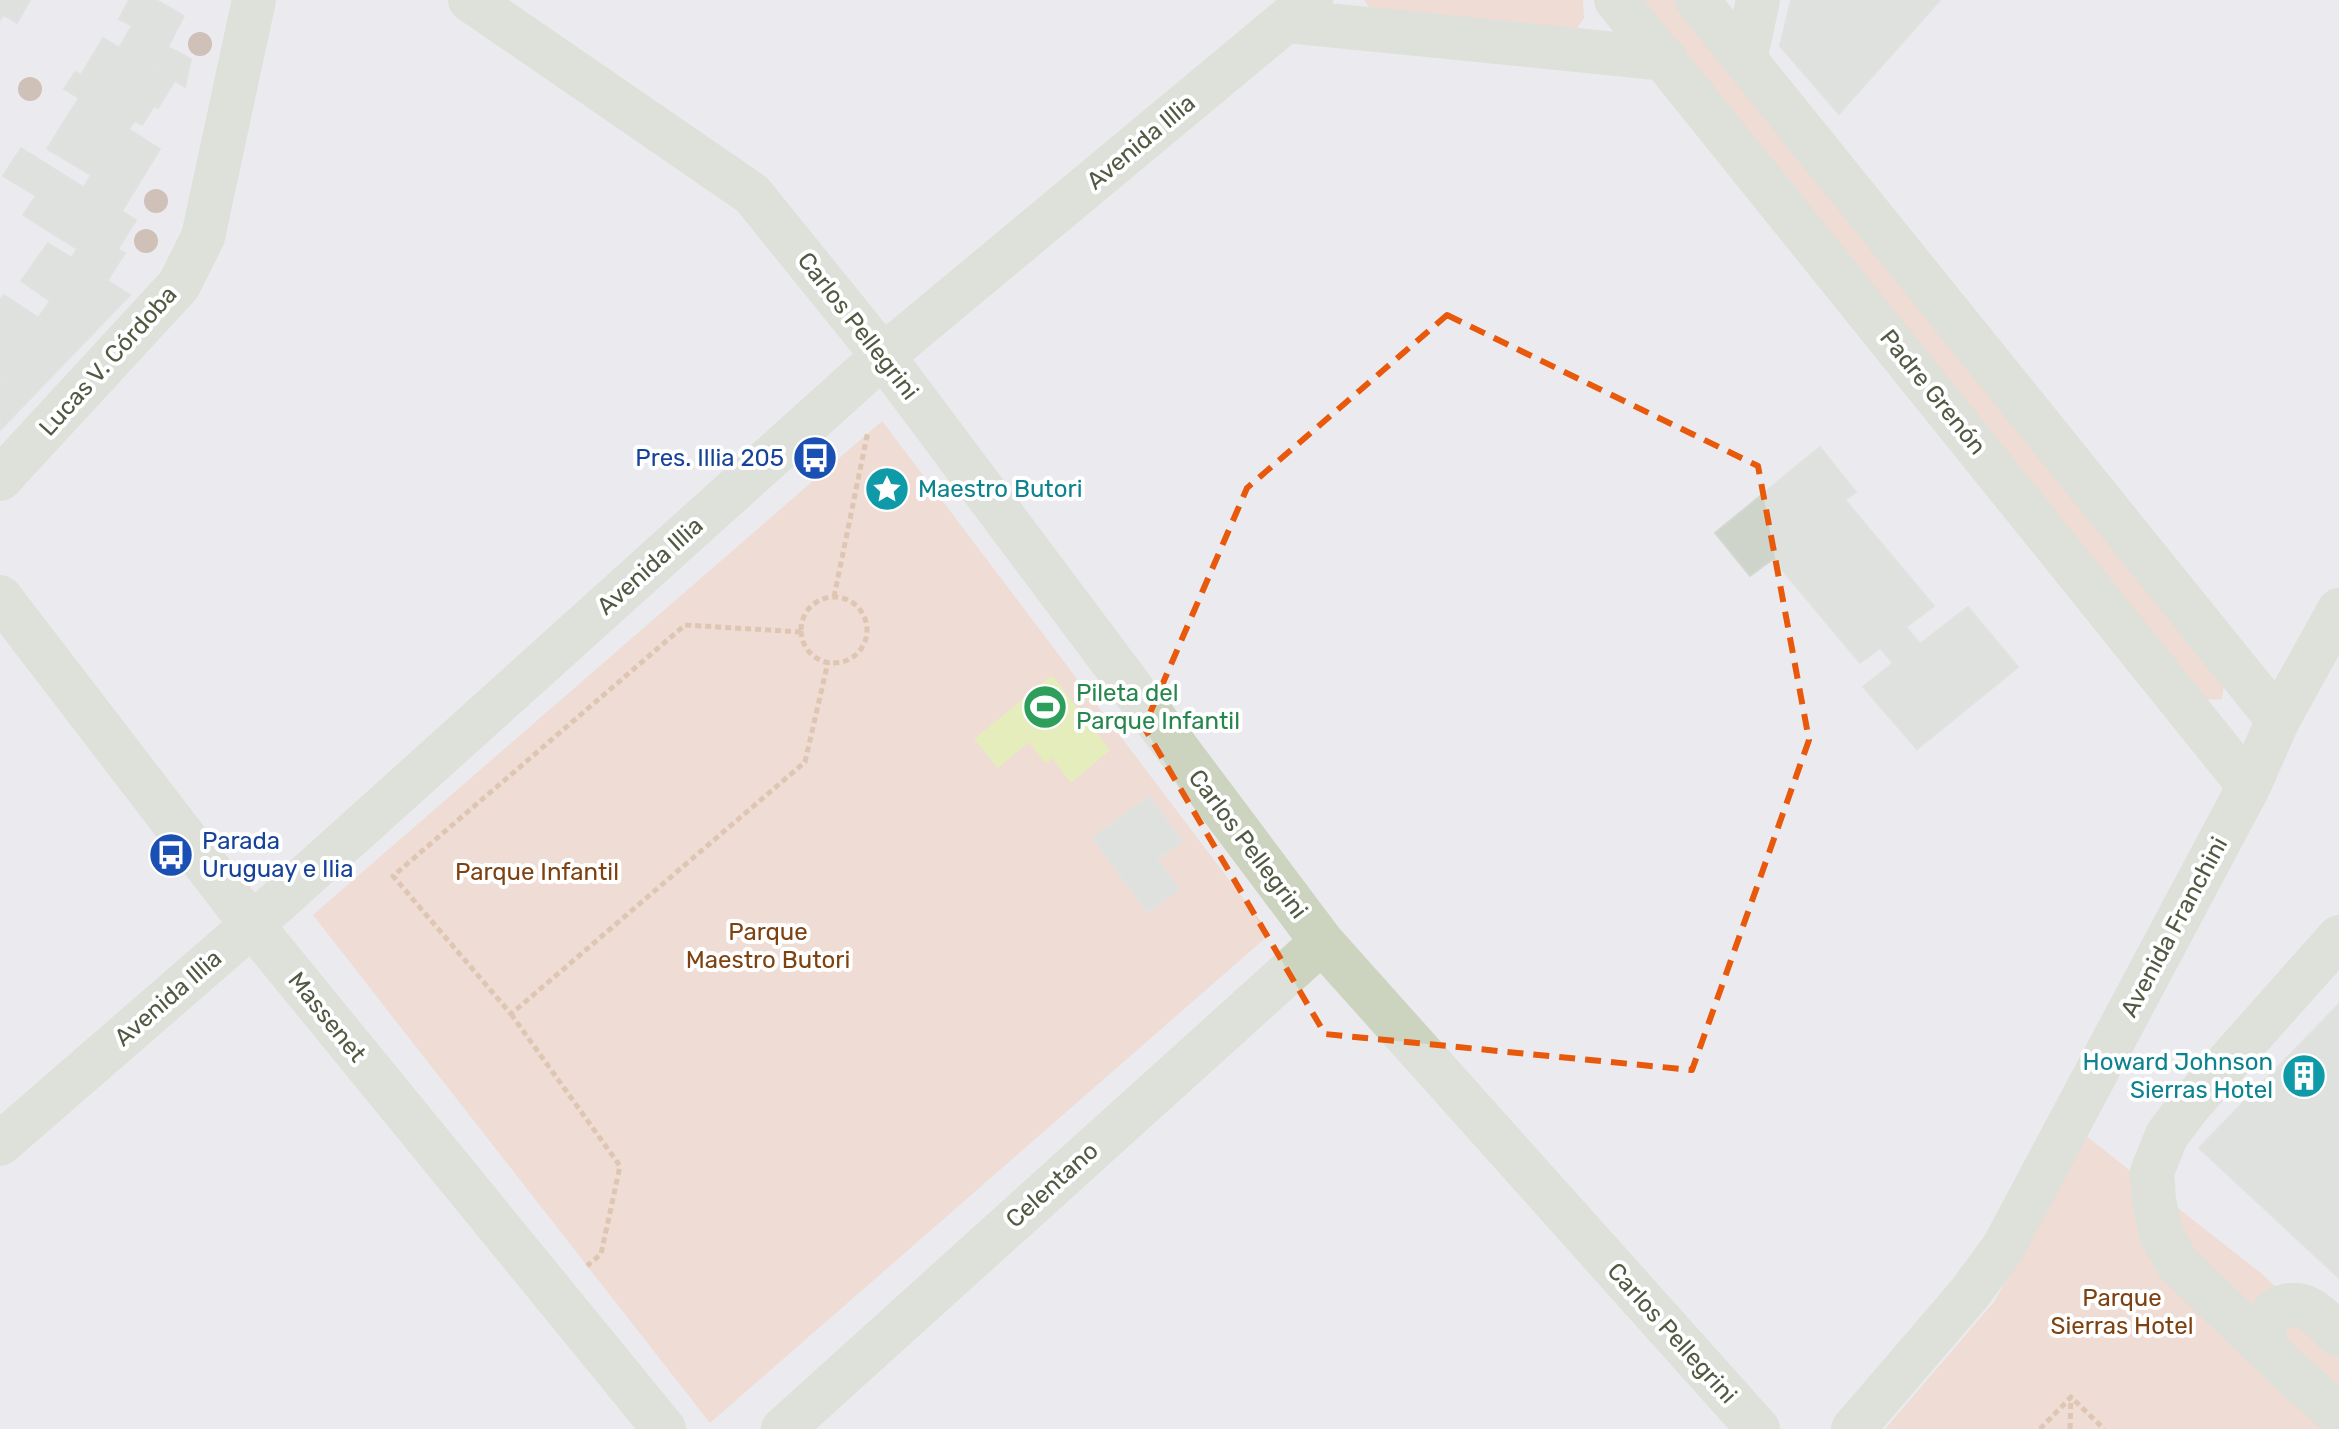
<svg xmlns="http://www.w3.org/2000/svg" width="2339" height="1429" viewBox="0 0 2339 1429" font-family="Rubik,sans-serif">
<rect width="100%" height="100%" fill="#ebebef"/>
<!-- green -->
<path fill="#f1c9b5" d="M1364 0H1583L1584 18 1572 36 1373 13Z
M1635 0H1674L2225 678 2222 699 2206 700Z
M882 421 1270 934 710 1423 313 915Z
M2086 1136 2262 1274 2339 1346V1429H1885L1994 1302Z"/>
<!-- water -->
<path fill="#e0f07f" d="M1052 675 1110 750 1071 783 1052 758 1046 764 1029 742 998 768 974 739Z"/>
<!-- building -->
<path fill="#ced4ca" stroke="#d2d8cf" stroke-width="2" d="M0 0H30L17 23 3 15 0 20Z
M129 0H156L184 16 156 69 119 48 132 26 119 19Z
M1791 0H1940L1839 114 1780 46Z
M103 38 175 80 158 108 154 106 142 125 135 121 129 129 64 89 75 72 81 75Z
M168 47 191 59 185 87 156 69Z
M79 98 160 149 122 211 84 187 91 175 47 149Z
M21 148 136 220 118 249 125 253 107 281 71 258 77 249 23 215 36 196 3 176Z
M48 243 130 295 81 346 38 318 50 301 21 281Z
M4 295 81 346 30 399 0 379V300Z
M0 379 30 399 0 430Z
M1820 447 1856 492 1845 500 1934 606 1906 627 1920 644 1968 607 2018 667 1917 749 1863 687 1893 663 1880 648 1860 663 1773 559 1750 576 1715 533Z
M1149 797 1182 841 1157 859 1179 889 1148 912 1093 838Z
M2339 1004V1278L2199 1148Z"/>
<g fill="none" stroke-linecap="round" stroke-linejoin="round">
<!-- path -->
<path stroke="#d0996c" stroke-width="5" stroke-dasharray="6 4" stroke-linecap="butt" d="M834 597 868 431
M801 630a33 33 0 1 1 66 0a33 33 0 1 1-66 0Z
M801 632 685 625 393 876 511 1014 805 762 828 662
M511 1014 620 1166 601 1254 587 1266
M2040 1429 2071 1397 2104 1429
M2070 1429 2071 1398"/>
<!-- minor -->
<path stroke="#ccd4c0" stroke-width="44" d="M470 0 752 194 883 356 1322 942 1758 1429
M1616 0 2249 786
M1697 0 2278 720
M1287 21 1666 59
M1745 60 1758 0
M0 479 179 285 203 237 254 0
M0 597 252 925 664 1429
M0 1144 252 925 883 356 1311 0
M2339 1335C2329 1326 2318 1312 2305 1307 2282 1297 2256 1321 2266 1345 2273 1360 2324 1401 2339 1415
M2272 1354 2178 1264 2161 1234 2154 1200 2152 1172 2167 1135 2188 1107 2339 937
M783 1429 1322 942
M1853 1429 1969 1294 2003 1248 2249 786 2278 720 2339 610"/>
</g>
<!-- trees -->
<g fill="#af8e75">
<circle cx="200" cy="44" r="12"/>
<circle cx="30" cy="89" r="12"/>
<circle cx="156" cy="201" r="12"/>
<circle cx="146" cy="241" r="12"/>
</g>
<!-- marked area -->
<path d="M0 0H2339V1429H0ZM1447 315 1758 466 1809 740 1692 1070 1325 1034 1144 727 1247 488Z" fill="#ebebef" fill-opacity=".55" fill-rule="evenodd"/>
<path fill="none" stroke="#e8590c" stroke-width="6" stroke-dasharray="16 10" stroke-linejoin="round" d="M1447 315 1758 466 1809 740 1692 1070 1325 1034 1144 727 1247 488Z"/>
<!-- icons -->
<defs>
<g id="bus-disc" transform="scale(2.3)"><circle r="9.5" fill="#1a4fb4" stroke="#fff"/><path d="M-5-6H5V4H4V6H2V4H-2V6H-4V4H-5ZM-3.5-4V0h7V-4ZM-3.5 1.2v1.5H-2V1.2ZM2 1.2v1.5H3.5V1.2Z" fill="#fff"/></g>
<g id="sight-disc" transform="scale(2.3)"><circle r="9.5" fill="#0f9aa8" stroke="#fff"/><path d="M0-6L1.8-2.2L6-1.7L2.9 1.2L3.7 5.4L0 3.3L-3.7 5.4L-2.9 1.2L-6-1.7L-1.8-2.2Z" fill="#fff"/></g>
<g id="stadium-disc" transform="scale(2.3)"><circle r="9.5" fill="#2e9e5b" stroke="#fff"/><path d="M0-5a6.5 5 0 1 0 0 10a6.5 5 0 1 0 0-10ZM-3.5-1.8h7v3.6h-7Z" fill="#fff"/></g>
<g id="building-disc" transform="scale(2.3)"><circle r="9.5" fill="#0f9aa8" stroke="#fff"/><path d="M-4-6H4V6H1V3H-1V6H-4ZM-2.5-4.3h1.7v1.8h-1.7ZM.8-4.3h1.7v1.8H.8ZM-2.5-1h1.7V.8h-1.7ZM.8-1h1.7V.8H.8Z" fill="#fff"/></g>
</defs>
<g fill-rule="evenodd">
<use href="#bus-disc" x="815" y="458"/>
<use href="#sight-disc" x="887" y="489"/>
<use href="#stadium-disc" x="1045" y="707"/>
<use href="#bus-disc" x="171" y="855"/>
<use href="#building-disc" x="2304" y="1076"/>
</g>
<g text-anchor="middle" stroke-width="8" stroke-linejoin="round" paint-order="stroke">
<!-- street labels -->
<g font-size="24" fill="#505a43" stroke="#fff">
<text transform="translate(1141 142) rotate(-40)" y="8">Avenida Illia</text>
<text transform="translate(858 326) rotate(52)" y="8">Carlos Pellegrini</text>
<text transform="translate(108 361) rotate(-48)" y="8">Lucas V. Córdoba</text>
<text transform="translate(1933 392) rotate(51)" y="8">Padre Grenón</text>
<text transform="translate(650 566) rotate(-42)" y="8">Avenida Illia</text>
<text transform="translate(1248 844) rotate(53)" y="8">Carlos Pellegrini</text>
<text transform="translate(2174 927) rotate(-62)" y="8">Avenida Franchini</text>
<text transform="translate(168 998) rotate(-41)" y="8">Avenida Illia</text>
<text transform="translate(327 1017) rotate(51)" y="8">Massenet</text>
<text transform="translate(1052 1185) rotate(-42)" y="8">Celentano</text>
<text transform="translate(1672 1333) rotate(48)" y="8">Carlos Pellegrini</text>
</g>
<!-- transit labels -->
<g font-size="24" fill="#164399" stroke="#fff" text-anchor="end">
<text x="784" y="466">Pres. Illia 205</text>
<text x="202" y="849" text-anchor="start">Parada<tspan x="202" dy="28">Uruguay e Ilia</tspan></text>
</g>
<!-- culture labels -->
<g font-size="24" fill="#0d838f" stroke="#fff" text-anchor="start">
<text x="918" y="497">Maestro Butori</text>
<text x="2273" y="1070" text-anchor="end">Howard Johnson<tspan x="2273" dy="28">Sierras Hotel</tspan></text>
</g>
<!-- leisure labels -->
<g font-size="24" fill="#27864d" stroke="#fff" text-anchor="start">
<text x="1076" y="701">Pileta del<tspan x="1076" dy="28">Parque Infantil</tspan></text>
</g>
<!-- park labels -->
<g font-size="24" fill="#7e4111" stroke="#fff">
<text x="537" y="880">Parque Infantil</text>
<text x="768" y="940">Parque<tspan x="768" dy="28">Maestro Butori</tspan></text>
<text x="2122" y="1306">Parque<tspan x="2122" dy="28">Sierras Hotel</tspan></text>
</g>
</g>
</svg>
